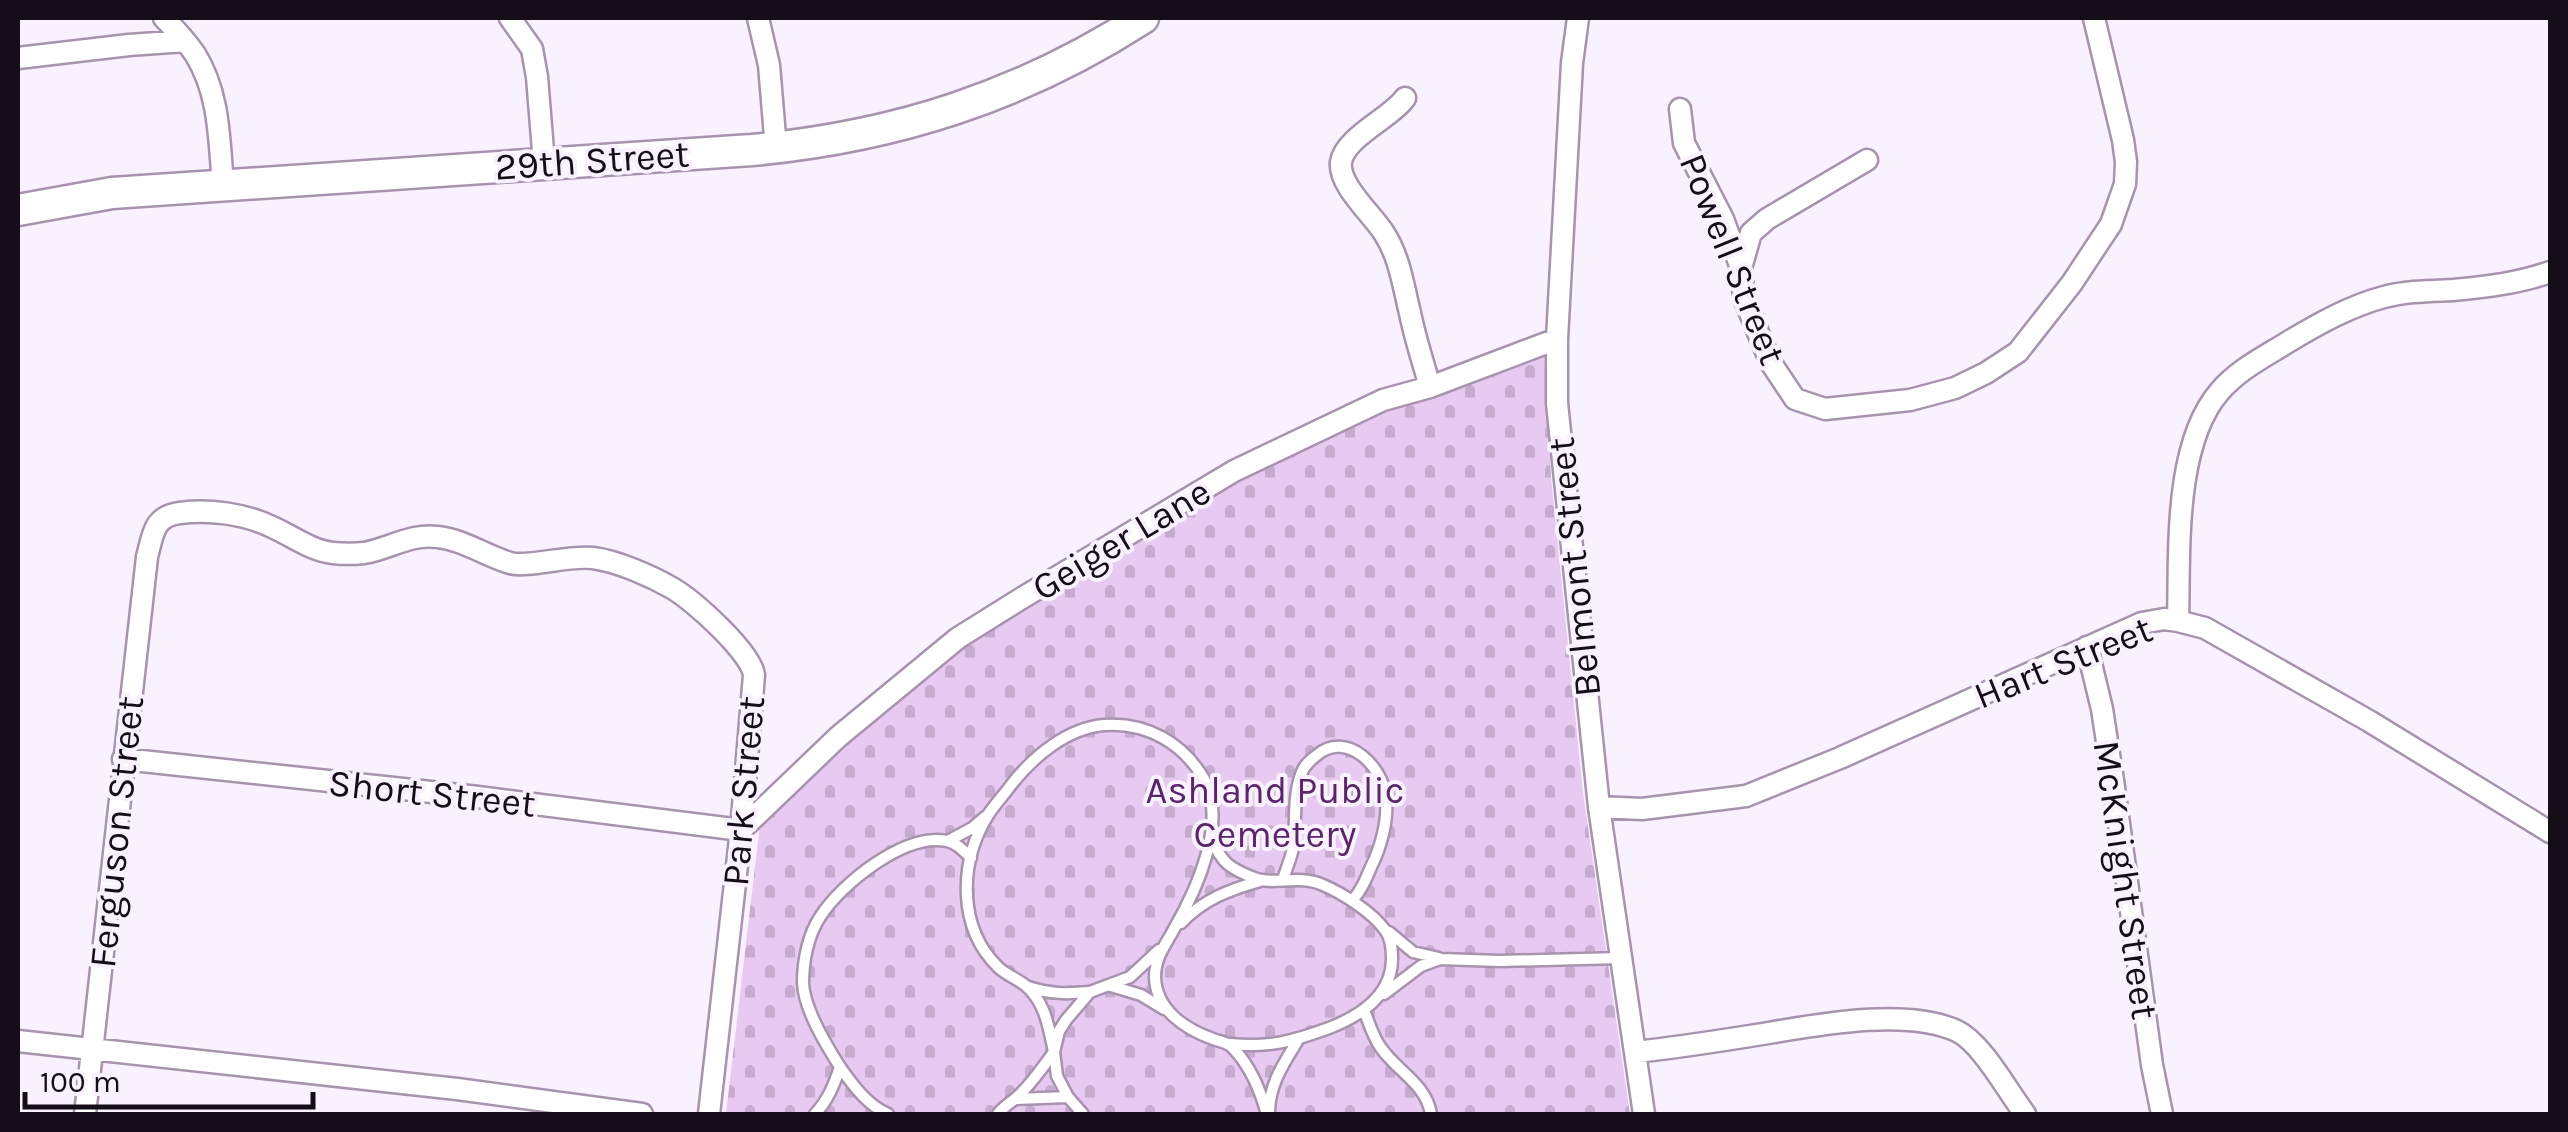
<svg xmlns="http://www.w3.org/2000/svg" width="2568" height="1132" viewBox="0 0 2568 1132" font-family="Karla,sans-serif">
<defs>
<pattern id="cemetery-stones" width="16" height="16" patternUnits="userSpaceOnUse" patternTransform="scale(2.5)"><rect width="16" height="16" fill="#e8c9f2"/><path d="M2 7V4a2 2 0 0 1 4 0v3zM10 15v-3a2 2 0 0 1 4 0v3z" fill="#c6abcf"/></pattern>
</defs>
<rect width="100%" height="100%" fill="#faf1fe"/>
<!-- cemetery -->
<path fill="url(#cemetery-stones)" d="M1544 353 1551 477 1583 793 1630 1114H726L760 824 794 788 894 707 961 646 1223 490 1342 427 1424 391Z"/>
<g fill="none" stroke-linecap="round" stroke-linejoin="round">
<!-- lane casing -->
<g stroke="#a893af" stroke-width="15">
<path id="lane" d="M1211 838C1222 863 1229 868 1254 878 1273 886 1299 874 1323 885 1342 893 1372 912 1385 930 1391 937 1392 950 1392 959 1392 996 1360 1016 1329 1028 1294 1041 1268 1048 1231 1044
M948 841 972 828 985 817
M1283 879C1287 867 1293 854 1294 842 1296 818 1293 794 1302 772 1305 764 1311 760 1317 755 1347 730 1384 767 1386 799 1388 821 1381 847 1371 867 1366 879 1361 891 1352 901
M1181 923C1204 899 1229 890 1260 881
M1389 932 1413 952 1439 958
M1111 986 1141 995 1164 1009
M1028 987C1050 994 1067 994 1089 992
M1384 994 1421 966 1440 959 1500 961 1621 958
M1364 1010C1369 1023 1373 1037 1381 1048 1398 1072 1426 1084 1431 1114
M840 1067C853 1085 867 1105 888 1114
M1068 1097 1057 1076 1054 1052 1059 1031 1066 1020 1090 992 1130 977 1159 950
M1016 1099 1068 1097 1083 1114
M1269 1111C1270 1083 1284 1063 1298 1040
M815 1114C828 1100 834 1085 840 1067 826 1045 804 1009 803 983 803 961 808 935 820 917 841 884 905 832 947 841 957 843 964 851 971 858
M998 1114C1003 1107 1009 1104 1016 1098 1031 1085 1042 1068 1054 1052 1049 1028 1045 1001 1025 985 1017 979 1007 975 999 968 957 928 959 862 988 815 995 804 1004 795 1011 785 1033 757 1067 728 1104 725 1147 722 1183 743 1204 779 1228 822 1196 891 1174 929 1165 946 1155 957 1155 977 1156 1010 1185 1029 1213 1039 1221 1042 1228 1042 1233 1048 1251 1067 1260 1090 1267 1114"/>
</g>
<!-- street casing -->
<g stroke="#a893af" stroke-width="25">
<path id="street" d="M164 18C175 29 186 41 195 54 220 94 219 140 223 185
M510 18 532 49 537 77 544 163
M758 18 769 65 776 148
M1578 18 1572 63 1557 339V403L1599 807 1644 1114
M18 58 129 45 185 41
M1405 98C1391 118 1345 137 1341 162 1338 185 1372 214 1384 233 1400 258 1403 285 1410 313 1415 338 1423 362 1430 387
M1680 109 1684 143 1723 219 1741 268 1744 298 1759 335 1771 363 1795 399 1825 409 1910 400 1955 388 1986 373 2018 352 2072 283 2111 224 2125 184 2126 162 2123 140 2094 18
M1741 268 1751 233 1767 219 1867 160
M2178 621C2180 553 2173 445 2220 391 2238 370 2264 357 2288 342 2318 324 2350 306 2384 297 2407 291 2430 291 2453 290 2486 287 2519 283 2550 272
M2087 647 2102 709 2114 787 2152 1065 2162 1114
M123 759 478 797 741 830 838 737 958 638 1022 598 1234 471 1383 400 1430 387 1557 339
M1599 807 1642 809 1746 796 1840 758 2142 623 2164 619 2178 621 2205 628 2369 721 2550 832
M18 1041 457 1089 642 1114
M1635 1052C1674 1048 1712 1042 1750 1036 1807 1027 1903 1006 1957 1031 1982 1043 2008 1092 2025 1114
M85 1114 147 557C153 535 153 516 180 513 210 509 244 514 270 526 291 535 311 551 333 553 343 554 355 554 364 553 389 549 411 533 438 537 464 540 486 556 510 563 527 568 569 555 593 558 617 561 651 576 672 588 693 600 751 652 754 675L741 830 709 1114"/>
</g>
<!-- secondary casing -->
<g stroke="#a893af" stroke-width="35">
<path id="secondary" d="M18 210 112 193 752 150C895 137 1022 96 1143 18"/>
</g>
<!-- lane -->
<use href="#lane" stroke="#fff" stroke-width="10"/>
<!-- street -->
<use href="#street" stroke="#fff" stroke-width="20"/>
<!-- secondary -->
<use href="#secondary" stroke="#fff" stroke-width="30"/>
</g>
<g text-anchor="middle" stroke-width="8" stroke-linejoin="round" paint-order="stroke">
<!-- street labels -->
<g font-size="38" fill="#150d17" stroke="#faf1fe">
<text transform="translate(592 160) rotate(-4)" y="13">29th Street</text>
<text transform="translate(1733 259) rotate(68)" y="13">Powell Street</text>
<text transform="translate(1121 539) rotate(-31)" y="13">Geiger Lane</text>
<text transform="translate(1574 567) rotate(-96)" y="13">Belmont Street</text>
<text transform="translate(2063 662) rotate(-22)" y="13">Hart Street</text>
<text transform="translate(743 791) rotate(-85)" y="13">Park Street</text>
<text transform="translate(432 793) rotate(6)" y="13">Short Street</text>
<text transform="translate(116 832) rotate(-84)" y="13">Ferguson Street</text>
<text transform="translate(2126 880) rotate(82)" y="13">McKnight Street</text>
</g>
<!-- park labels -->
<g font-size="38" fill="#5a266a" stroke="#faf1fe">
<text x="1275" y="803">Ashland Public<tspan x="1275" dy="44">Cemetery</tspan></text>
</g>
</g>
<!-- border -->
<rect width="2568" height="1132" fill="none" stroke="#150d17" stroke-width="40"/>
<!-- scale -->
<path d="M25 1092v15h288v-15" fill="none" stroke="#150d17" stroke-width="5"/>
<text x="40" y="1092" font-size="30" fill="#150d17" stroke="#faf1fe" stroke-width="8" paint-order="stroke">100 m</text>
</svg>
